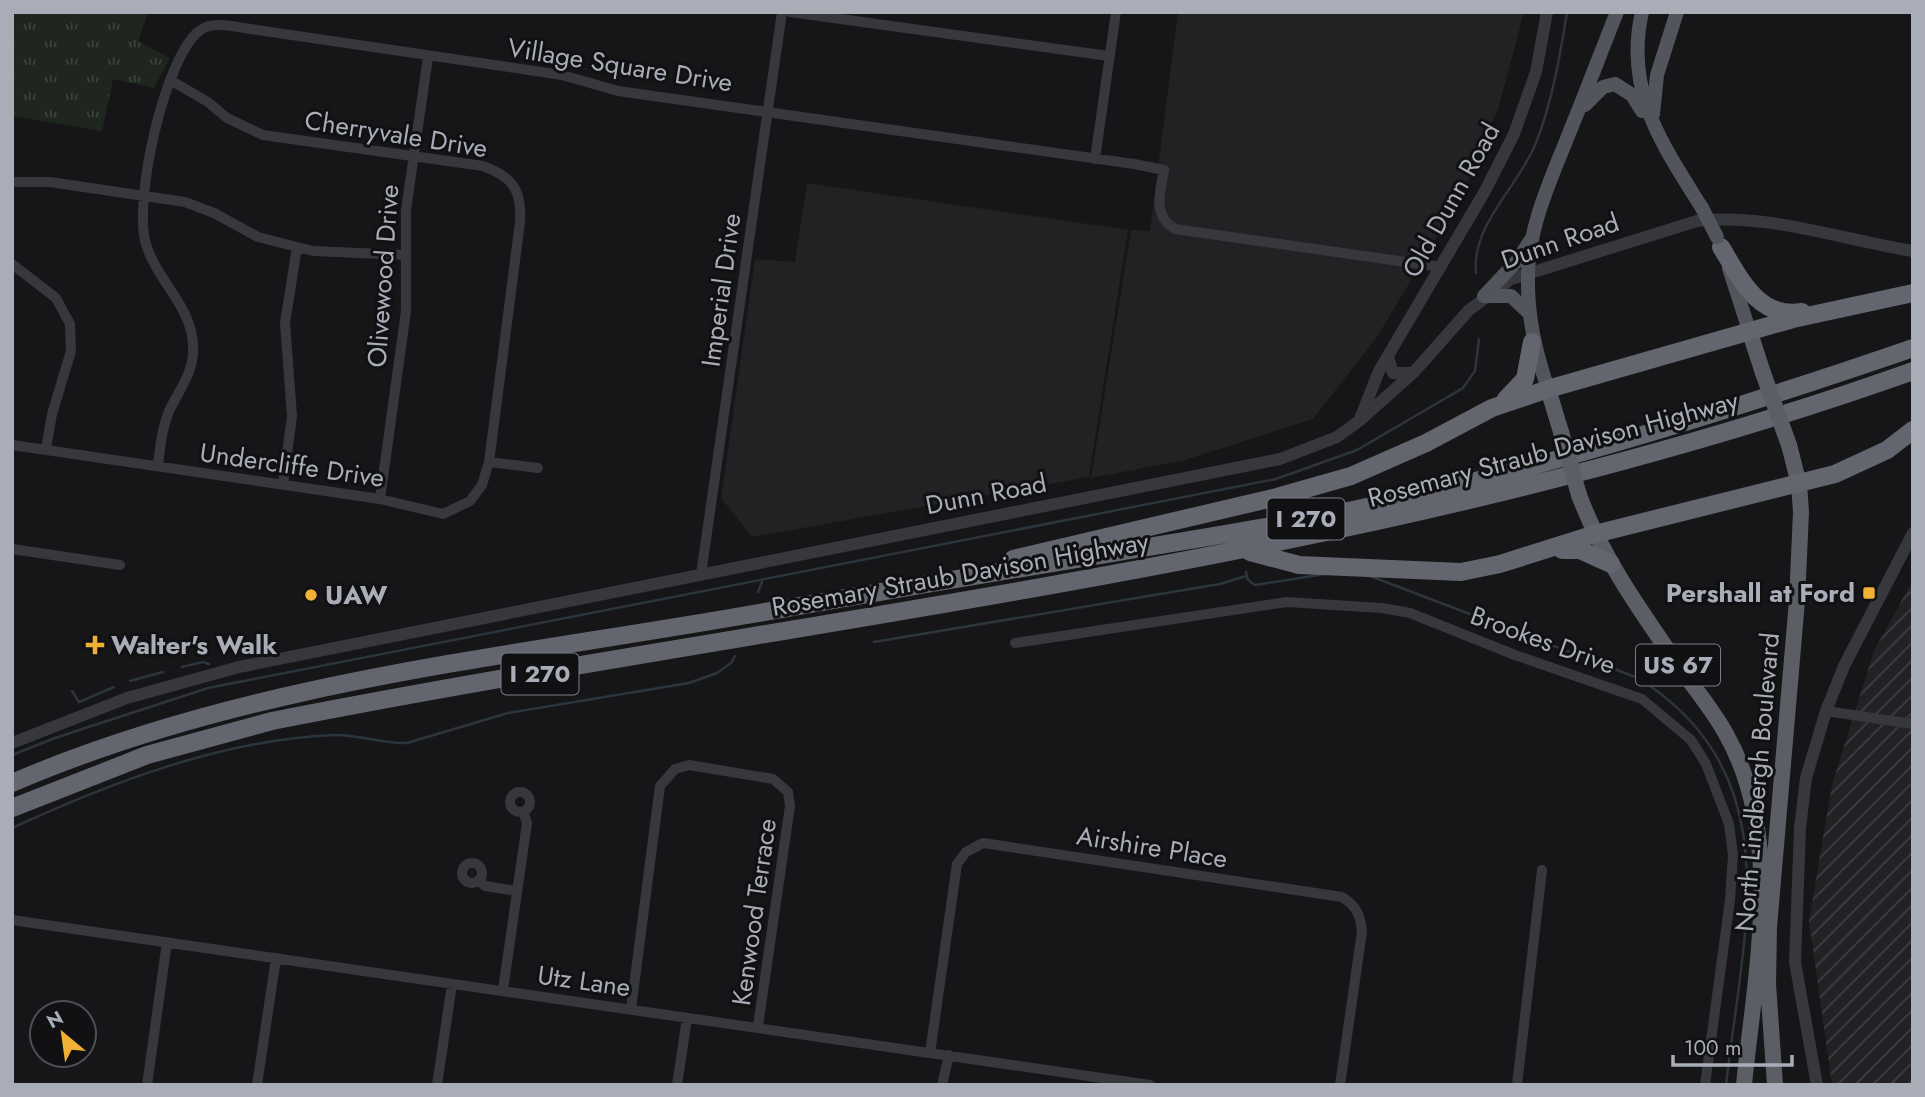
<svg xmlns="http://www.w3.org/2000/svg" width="1925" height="1097" viewBox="0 0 1925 1097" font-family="Jost,sans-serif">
<defs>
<pattern id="industrial-furrows" width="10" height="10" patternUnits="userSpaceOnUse" patternTransform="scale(1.75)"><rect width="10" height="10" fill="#222225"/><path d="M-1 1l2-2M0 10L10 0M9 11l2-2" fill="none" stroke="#3f3f43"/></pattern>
<pattern id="park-tufts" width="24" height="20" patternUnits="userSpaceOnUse" patternTransform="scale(1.75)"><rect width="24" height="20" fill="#1e261f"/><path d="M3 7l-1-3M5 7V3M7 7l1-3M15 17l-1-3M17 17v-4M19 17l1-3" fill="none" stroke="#3c433d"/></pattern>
</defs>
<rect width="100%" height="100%" fill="#161618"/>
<!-- built -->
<path fill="#222225" d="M1178 12H1524L1499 106 1464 192 1377 337 1313 419 1185 460 1091 478 1131 230 1150 231Z
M807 183 1128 230 1089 477 752 537 721 498 755 259 795 262Z"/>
<!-- industrial -->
<path fill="url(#industrial-furrows)" d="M1913 580V1085H1832L1809 921 1832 785 1874 651Z"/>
<!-- park -->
<path fill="url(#park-tufts)" d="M12 12H148L138 41 170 58 154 88 113 79 102 131 12 116Z"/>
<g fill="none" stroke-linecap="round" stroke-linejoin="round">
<!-- stream -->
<path stroke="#2c353c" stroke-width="2.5" d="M1476 273C1471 225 1519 186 1536 143 1552 102 1560 56 1567 12
M1246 572 1248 580 1255 585 1325 574
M1370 576 1638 678C1792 775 1743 932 1726 1085
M758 592 762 582
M874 642 1220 584 1246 576
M182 667 203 662 209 664
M130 681 163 672
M72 691 79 702 114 687
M12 755 55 738 208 688 1276 479 1357 450 1463 388 1475 371 1479 339
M12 828C112 782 222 740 333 735 357 734 382 744 407 743L508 713 689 683 717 673 731 663 735 656"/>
<!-- minor -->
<path stroke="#37383d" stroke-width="10" d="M790 12 1109 56
M1095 159 1116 12
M12 182H50L185 202 214 213 258 237 313 251 405 255
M12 264 56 298 70 324 71 351 52 414 46 449
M12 445 380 499 443 514 470 501 482 485 489 462 520 222C522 190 513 177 483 166L263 135 227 118 208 102 170 80
M489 462 538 468
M158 466C160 447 162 427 170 409 181 387 195 370 193 345 192 307 156 279 146 244 133 202 164 59 199 31 212 20 236 27 251 29L562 75 618 91 1134 164 1164 170C1160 193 1152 215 1175 229L1441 267
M283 484 292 416 285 323 297 247
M380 499 406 311V210L428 57
M12 549 120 565
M701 574 782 12
M1015 643 1287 602 1382 608 1410 613 1515 655 1642 699 1691 740 1706 764 1729 824 1733 855 1730 900 1705 1085
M1826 711 1913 724
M510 802a10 10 0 1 1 20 0a10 10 0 1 1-20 0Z
M462 873a10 10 0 1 1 20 0a10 10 0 1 1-20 0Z
M479 881 485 886 516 891
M12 920 1150 1085
M503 990 527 823 523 812
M631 1009 660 786 675 769 689 765 773 779 788 792 790 806 758 1026
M930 1053 957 864 966 852 983 843 1342 897C1357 906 1360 915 1362 931L1340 1085
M147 1085 167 942
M257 1085 276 958
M437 1085 452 984
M677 1085 687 1018
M942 1085 949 1055
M1517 1085 1542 870"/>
<!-- tertiary -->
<path stroke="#37383d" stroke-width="12" d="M1388 357 1393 373H1413
M1360 419 1379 371 1485 191 1514 134 1536 72 1547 12
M12 743 127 698 239 667 1280 459 1337 437 1359 421 1414 372 1469 310 1511 279 1697 221C1770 213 1842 240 1913 251
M1817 1085 1795 962 1800 828 1806 778 1826 711 1844 666 1913 533"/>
<!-- primary -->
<path stroke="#53555c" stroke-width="14" d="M1642 12C1624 91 1662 144 1702 208
M1585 105 1603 87 1615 84 1632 95 1642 111
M1653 114 1657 75 1677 12
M1729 268 1750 333
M1484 296 1517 261 1530 241
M1484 296H1511L1529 313
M1548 389C1535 350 1527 315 1528 274 1529 224 1552 177 1570 131 1586 92 1601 52 1617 12"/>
<!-- trunk -->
<path stroke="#5b5e65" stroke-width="16" d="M1750 333 1763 373
M1548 389 1561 432
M1579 495C1602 557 1640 610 1678 665 1694 688 1713 710 1726 734 1785 838 1755 972 1744 1085
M1775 1085 1768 984 1769 927 1797 601 1801 512 1799 484 1789 445"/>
<!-- motorway -->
<path stroke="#63666e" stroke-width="18" d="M1721 247C1740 278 1758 319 1802 312
M1506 399 1525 379 1532 342
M1562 550H1580L1611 564
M1250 552 1299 565 1461 572 1500 564 1595 534 1835 474 1887 450 1913 430
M1013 559 1277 497 1351 476 1426 443 1492 408 1548 389 1793 319 1913 293
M12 783C244 683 500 658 747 615 857 596 966 577 1076 559 1176 542 1277 527 1376 505 1558 464 1736 409 1913 348
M12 808 147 755 272 721C821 613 1383 560 1913 371"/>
<!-- primary-bridge -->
<path stroke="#53555c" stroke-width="14" d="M1702 208 1717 237"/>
<!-- trunk-bridge -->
<path stroke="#5b5e65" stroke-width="16" d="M1763 373 1789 445
M1561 432 1579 495"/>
</g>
<!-- markers -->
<g fill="#f2b134" stroke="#111113" stroke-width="2.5">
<rect x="1862" y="586" width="14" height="14" rx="3.5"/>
<circle cx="311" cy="595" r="7"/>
<path d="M91.5 634.5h7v7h7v7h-7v7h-7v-7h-7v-7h7z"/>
</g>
<g text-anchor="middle" stroke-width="6" stroke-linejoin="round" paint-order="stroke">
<!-- shield labels -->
<g fill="#111113" stroke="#7b7e86" stroke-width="2">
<rect x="1267.5" y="498.5" width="77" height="41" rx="5"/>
<rect x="1636" y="644.5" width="84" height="41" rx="5"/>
<rect x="501.5" y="653.5" width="77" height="41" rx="5"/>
</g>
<g font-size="24" font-weight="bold" fill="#a8adb8">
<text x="1306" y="527">I 270</text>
<text x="1678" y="673">US 67</text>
<text x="540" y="682">I 270</text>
</g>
<!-- street labels -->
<g font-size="26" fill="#a8adb8" stroke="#111113">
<text transform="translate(620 65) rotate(9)" y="9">Village Square Drive</text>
<text transform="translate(396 134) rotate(9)" y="9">Cherryvale Drive</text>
<text transform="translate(1451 200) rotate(-61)" y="9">Old Dunn Road</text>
<text transform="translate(1560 241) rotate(-19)" y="9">Dunn Road</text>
<text transform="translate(383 276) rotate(-86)" y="9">Olivewood Drive</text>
<text transform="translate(721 290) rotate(-82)" y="9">Imperial Drive</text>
<text transform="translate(1553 449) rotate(-15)" y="9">Rosemary Straub Davison Highway</text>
<text transform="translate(292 465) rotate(8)" y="9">Undercliffe Drive</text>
<text transform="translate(986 494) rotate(-11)" y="9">Dunn Road</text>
<text transform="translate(960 574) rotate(-10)" y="9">Rosemary Straub Davison Highway</text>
<text transform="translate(1543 640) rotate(20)" y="9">Brookes Drive</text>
<text transform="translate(1757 782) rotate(-85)" y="9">North Lindbergh Boulevard</text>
<text transform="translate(1152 847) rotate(9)" y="9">Airshire Place</text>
<text transform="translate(754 912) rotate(-82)" y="9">Kenwood Terrace</text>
<text transform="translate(584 981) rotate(8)" y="9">Utz Lane</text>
</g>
<!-- poi labels -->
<g font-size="26" font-weight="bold" fill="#a8adb8" stroke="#111113" text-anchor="start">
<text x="1855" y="602" text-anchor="end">Pershall at Ford</text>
<text x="325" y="604">UAW</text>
<text x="111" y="654">Walter's Walk</text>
</g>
</g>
<!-- border -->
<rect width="1925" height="1097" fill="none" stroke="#a8adb8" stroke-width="28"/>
<!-- north arrow -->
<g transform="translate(63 1034) rotate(331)"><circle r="33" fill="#111113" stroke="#4d4f55" stroke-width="2"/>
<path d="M0-5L12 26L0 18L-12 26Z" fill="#f2b134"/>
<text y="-10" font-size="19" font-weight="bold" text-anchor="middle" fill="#a8adb8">N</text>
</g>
<!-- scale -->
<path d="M1673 1055v10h119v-10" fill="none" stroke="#a8adb8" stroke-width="3.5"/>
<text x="1684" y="1055" font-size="21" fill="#a8adb8" stroke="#111113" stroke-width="5" paint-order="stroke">100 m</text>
</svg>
